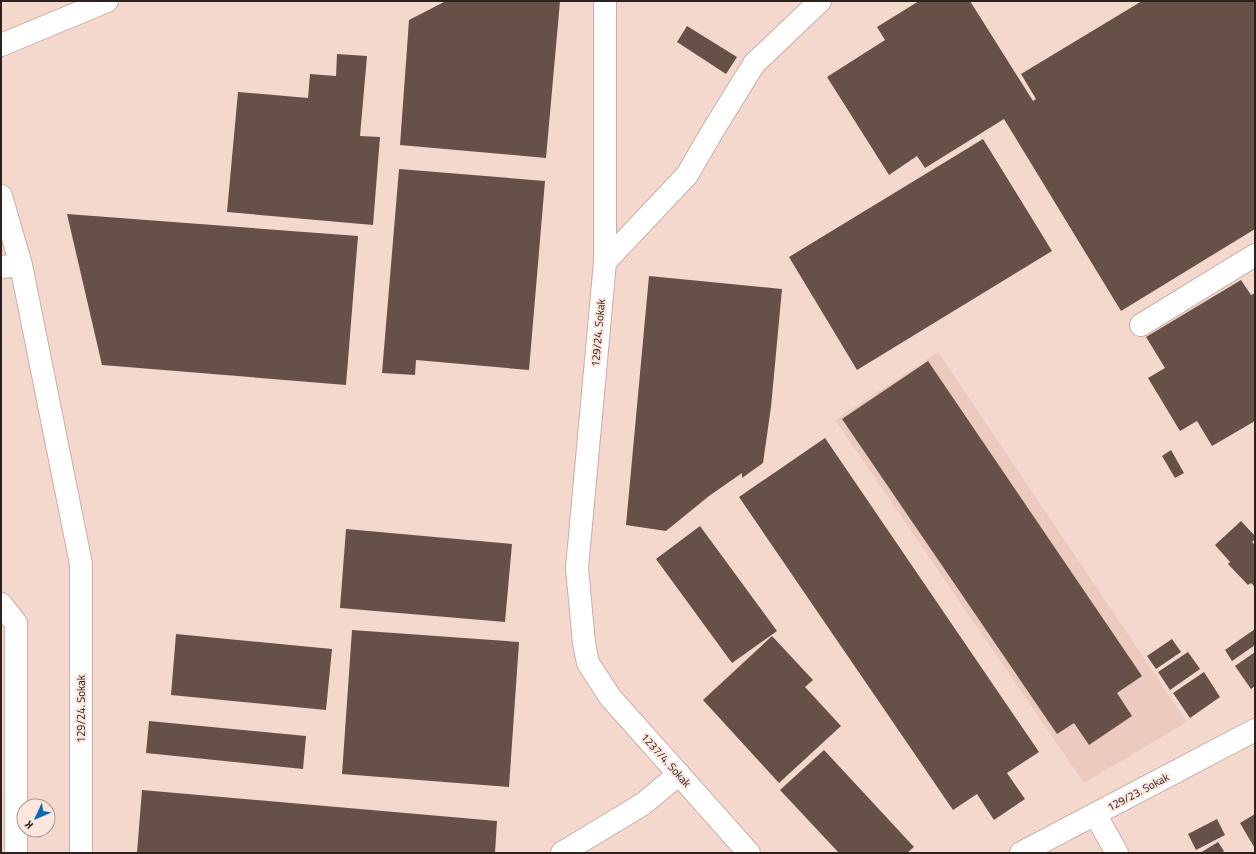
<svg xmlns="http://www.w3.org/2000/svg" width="1256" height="854" viewBox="0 0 1256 854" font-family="'Titillium Web',sans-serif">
<rect width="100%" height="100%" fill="#f4d8ce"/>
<!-- built -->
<path fill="#edcabe" d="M938 352 1187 722 1084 783 835 420Z"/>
<!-- building -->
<path fill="#675048" d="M446 1H560L546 158 400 145 409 20Z
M919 1H970L1033 101 1036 99 1021 74 1142 1H1255V229L1121 311 1004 119 925 168 917 156 889 175 827 77 885 40 877 27Z
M687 26 737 57 726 74 677 42Z
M337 54 367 56 360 136 380 137 373 225 227 212 238 92 308 98 310 74 336 76Z
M983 139 1052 251 857 370 789 257Z
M399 169 545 181 529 370 416 360 415 375 382 373Z
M67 214 358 236 346 385 102 365Z
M649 276 782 289 771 407 763 463 742 478V473L709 496 666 531 626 525Z
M1241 280 1251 295 1255 293V421L1212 446 1197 421 1180 431 1148 378 1165 368 1146 337Z
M928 361 1142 676 1117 693 1132 716 1089 745 1074 723 1057 734 842 419Z
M825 438 1039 752 1007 773 1025 799 994 820 977 794 953 810 739 497Z
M1171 450 1184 473 1175 478 1162 456Z
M1241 521 1255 536V539L1252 542 1255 545V587L1251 583 1248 585 1228 564 1230 562 1215 545Z
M700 526 777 631 732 663 656 559Z
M346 529 512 544 505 622 340 608Z
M1255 629V645L1232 661 1225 650Z
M352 630 519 642 509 787 342 774Z
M176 634 332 649 326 710 171 695Z
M772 636 813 680 805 687 841 726 779 783 703 700Z
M1172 639 1181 652 1156 669 1147 656Z
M1188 652 1200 669 1170 690 1158 672Z
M1255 652V686L1251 689 1235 666Z
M1204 672 1220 697 1190 718 1173 693Z
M149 721 306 736 303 769 146 753Z
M824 750 914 847 907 853H839L780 790Z
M142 790 497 821 495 853H137Z
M1255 814V847H1254L1240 823Z
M1217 819 1225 835 1196 850 1188 834Z
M1218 842 1224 851 1221 853H1200Z"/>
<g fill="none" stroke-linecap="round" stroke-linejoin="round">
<!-- minor casing -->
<g stroke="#caafa5" stroke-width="24">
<path id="minor" d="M605 1V262L577 568 584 643 588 663 610 697 749 853
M1 45 107 1
M1 196 21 265 81 564V853
M605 262 687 175 712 132 754 64 820 1
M1 267 21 265
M1141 325 1255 255
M1 604 16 623V853
M1095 814 1117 853
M562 853 643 804 679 774
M1021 853 1255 730"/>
</g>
<!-- minor -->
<use href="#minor" stroke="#fff" stroke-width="22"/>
</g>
<g text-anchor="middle" stroke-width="4" stroke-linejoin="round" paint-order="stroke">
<!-- street labels -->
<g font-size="11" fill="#2b211d" stroke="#fde6de">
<text transform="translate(598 333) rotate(-85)" y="4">129/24. Sokak</text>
<text transform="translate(81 709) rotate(-90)" y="4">129/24. Sokak</text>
<text transform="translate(666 760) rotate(48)" y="4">1237/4. Sokak</text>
<text transform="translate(1138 792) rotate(-28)" y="4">129/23. Sokak</text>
</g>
</g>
<!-- border -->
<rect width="1256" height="854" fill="none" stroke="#2b211d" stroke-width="4"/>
<!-- north arrow -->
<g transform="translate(36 818) rotate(226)"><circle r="19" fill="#fde6de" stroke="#a99791"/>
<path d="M0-3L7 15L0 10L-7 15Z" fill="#0968b5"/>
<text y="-6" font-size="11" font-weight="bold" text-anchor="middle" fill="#2b211d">K</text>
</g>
</svg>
